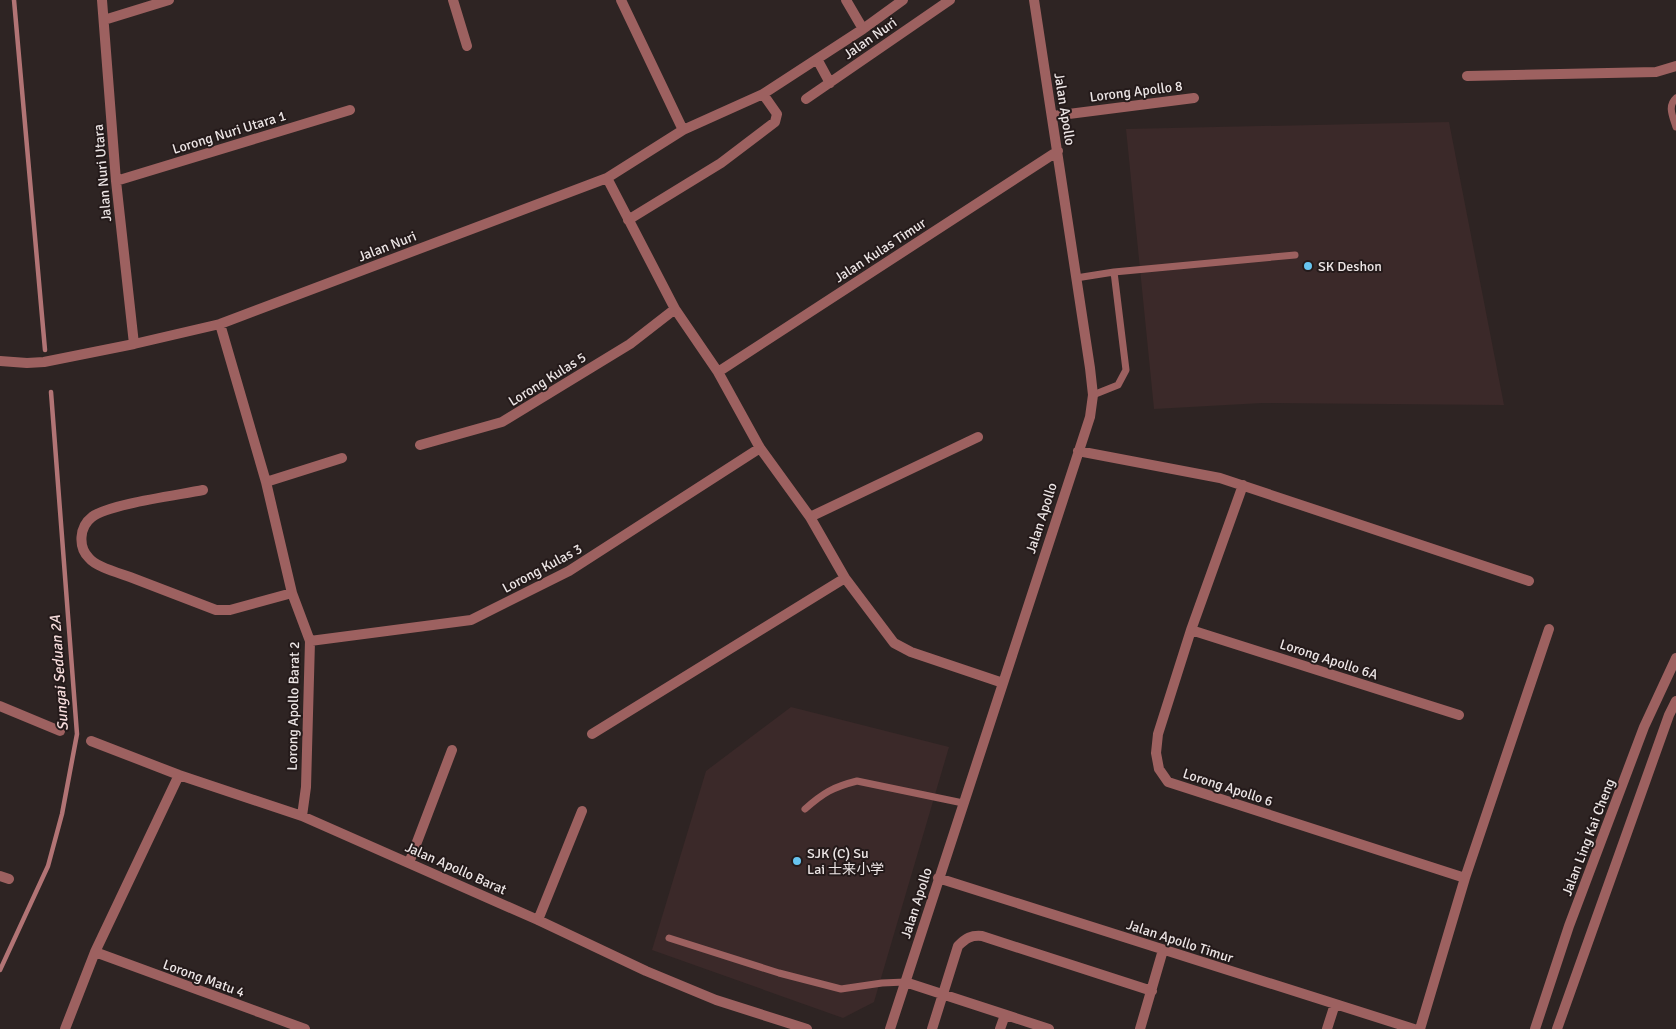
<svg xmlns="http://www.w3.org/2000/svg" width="1676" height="1029" viewBox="0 0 1676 1029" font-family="Signika,'Noto Sans SC',sans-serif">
<rect width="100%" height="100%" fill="#2e2423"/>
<!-- built -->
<path fill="#3b2929" d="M1449 122 1504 405 1262 403 1154 409 1126 129Z
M791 707 949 747 874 1002 843 1018 652 950 706 771Z"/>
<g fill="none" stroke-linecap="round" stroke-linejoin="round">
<!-- stream -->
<path stroke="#b27475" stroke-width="4.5" d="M14 0 45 350
M0 970 48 866 62 814 77 734 51 392"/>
<!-- service -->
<path stroke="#9d6160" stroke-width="7" d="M1676 98C1667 106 1673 117 1676 127
M1076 278 1114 272 1295 255
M1093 395 1118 385 1126 370 1114 272
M805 809C823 793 833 787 857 781L963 803
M669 938 779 973 841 989 882 983 905 982"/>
<!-- minor -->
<path stroke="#9d6160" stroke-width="10" d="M102 0 116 181 134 344
M453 0 467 46
M621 0 683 130
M846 0 863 29
M104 20 169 0
M817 59 830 83
M1467 76 1656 72 1676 66
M806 99 950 0
M1053 116 1194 98
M607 178 675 309 718 372 760 448 810 517 845 578 894 643 911 652 1003 683
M116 181 350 110
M628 220 721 163 775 122 777 114 763 94
M220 324 266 482 292 593 310 641 306 787 302 816
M0 361 27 363 44 362 134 344 220 324 607 178 683 130 763 94 863 29 903 0
M718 372 1058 151
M420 445 502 422 630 344 675 309
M1078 451 1220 478 1529 581
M266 482 342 458
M1243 485 1191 630 1158 734 1156 753 1159 769 1168 782 1465 878
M203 490C179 495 108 504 92 517 79 527 78 547 89 558 96 567 119 573 130 577 159 588 187 599 216 610H230L292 593
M810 517 978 437
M1191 630 1459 715
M310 641 471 620 569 571 760 448
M0 706 60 731
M592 734 845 578
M91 741 179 775 302 816 538 920 646 971 716 1000 807 1029
M409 863 452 750
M0 876 9 879
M938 878 1414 1029
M538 920 582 811
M95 952 305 1029
M905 982 1049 1029
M65 1029 95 952 179 775
M890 1029 1090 417 1093 395 1090 368 1034 0
M932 1029 958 946C966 938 971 935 982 936L1152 991
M1000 1029 1005 1015
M1140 1029 1163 950
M1327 1029 1335 1004
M1420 1029 1465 878 1549 629"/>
<!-- tertiary -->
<path stroke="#9d6160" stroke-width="10" d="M1535 1029 1569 926 1644 727 1676 658
M1557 1029 1669 715 1676 701"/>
</g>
<!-- markers -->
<g fill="#67c4f0" stroke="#241a1a" stroke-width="2">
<circle cx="1308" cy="266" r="5"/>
<circle cx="797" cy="861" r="5"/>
</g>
<g text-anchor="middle" stroke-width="4" stroke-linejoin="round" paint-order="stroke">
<!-- street labels -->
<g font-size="14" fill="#ece5e5" stroke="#241a1a">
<text transform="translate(870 38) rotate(-35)" y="5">Jalan Nuri</text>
<text transform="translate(1136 91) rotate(-7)" y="5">Lorong Apollo 8</text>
<text transform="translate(1065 109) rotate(81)" y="5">Jalan Apollo</text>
<text transform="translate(229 132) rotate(-17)" y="5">Lorong Nuri Utara 1</text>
<text transform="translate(102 173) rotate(-95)" y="5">Jalan Nuri Utara</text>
<text transform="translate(387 246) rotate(-21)" y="5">Jalan Nuri</text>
<text transform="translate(880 250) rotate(-33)" y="5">Jalan Kulas Timur</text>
<text transform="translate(547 379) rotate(-32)" y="5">Lorong Kulas 5</text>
<text transform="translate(1041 518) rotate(-72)" y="5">Jalan Apollo</text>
<text transform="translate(542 568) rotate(-28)" y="5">Lorong Kulas 3</text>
<text transform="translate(1329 659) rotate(18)" y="5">Lorong Apollo 6A</text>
<text transform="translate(293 706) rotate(-89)" y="5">Lorong Apollo Barat 2</text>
<text transform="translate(1228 787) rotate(18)" y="5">Lorong Apollo 6</text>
<text transform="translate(1588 837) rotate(-69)" y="5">Jalan Ling Kai Cheng</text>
<text transform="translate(456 868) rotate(24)" y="5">Jalan Apollo Barat</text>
<text transform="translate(916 903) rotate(-72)" y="5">Jalan Apollo</text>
<text transform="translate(1180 941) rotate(18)" y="5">Jalan Apollo Timur</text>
<text transform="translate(204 978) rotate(20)" y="5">Lorong Matu 4</text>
</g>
<!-- poi labels -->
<g font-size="14" fill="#ece5e5" stroke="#241a1a" text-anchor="start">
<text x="1318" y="271">SK Deshon</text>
<text x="807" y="858">SJK (C) Su<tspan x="807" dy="16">Lai 士来小学</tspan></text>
</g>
<!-- water labels -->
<g font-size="15" font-style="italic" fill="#f7dddc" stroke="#241a1a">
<text transform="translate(59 673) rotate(-94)" y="5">Sungai Seduan 2A</text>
</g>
</g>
</svg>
